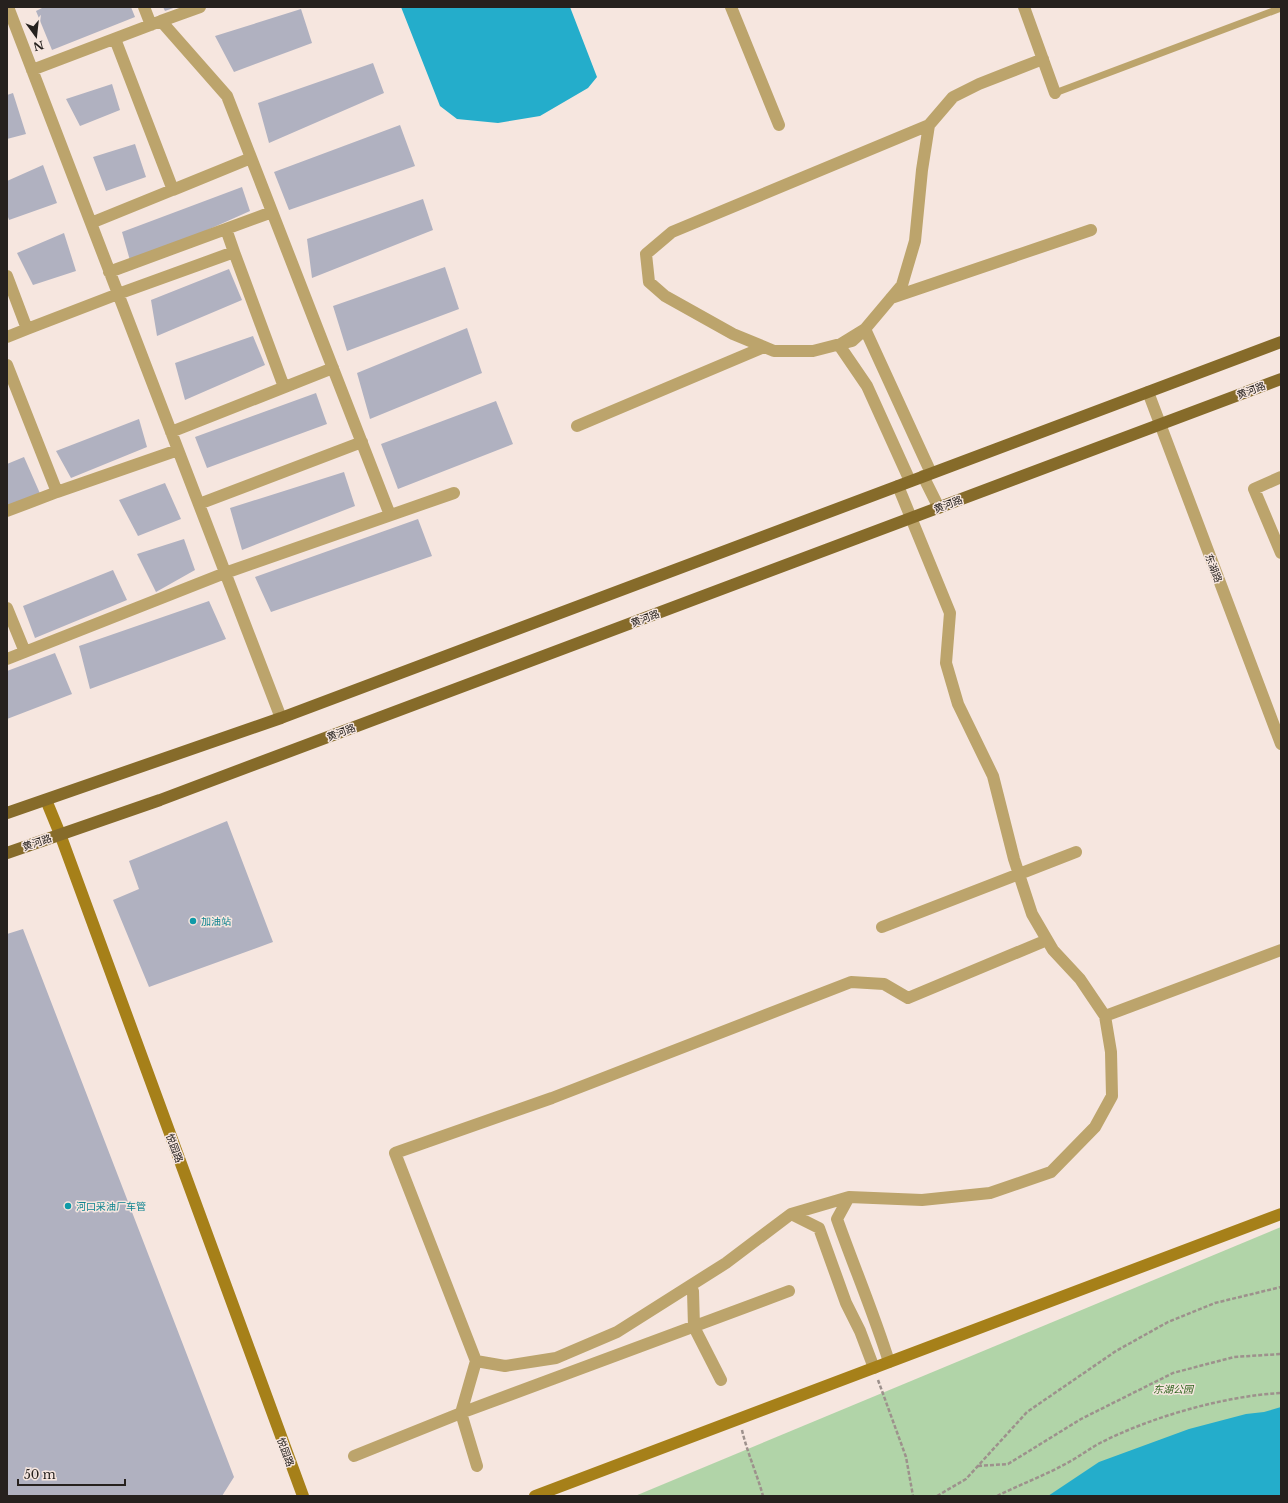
<svg xmlns="http://www.w3.org/2000/svg" width="1288" height="1503" viewBox="0 0 1288 1503" font-family="'Libre Baskerville','Noto Sans SC',serif">
<rect width="100%" height="100%" fill="#f6e6df"/>
<!-- green -->
<path fill="#b1d4a8" d="M1281 1227V1496H635Z"/>
<!-- water -->
<path fill="#24adcb" d="M401 7H570L597 77 588 88 540 116 498 123 457 119 440 106Z
M1281 1407V1496H1048L1099 1462 1189 1429 1246 1414 1264 1412Z"/>
<!-- building -->
<path fill="#b0b1c0" d="M44 7H131L135 17 52 50 36 11Z
M163 7H176L165 11Z
M301 9 312 43 234 72 215 36Z
M373 63 384 93 269 143 258 103Z
M112 84 120 110 80 126 66 99Z
M13 93 26 134 7 139V95Z
M400 125 415 166 289 210 274 172Z
M135 144 146 177 106 191 93 157Z
M43 165 57 203 9 220 7 214V181Z
M242 187 250 211 131 264 122 232Z
M423 199 433 230 312 278 307 239Z
M64 233 76 271 33 285 17 253Z
M445 267 459 309 347 351 333 306Z
M229 269 242 300 157 336 151 300Z
M467 328 482 373 370 419 357 373Z
M253 336 265 365 185 400 175 363Z
M316 393 327 424 207 468 195 437Z
M496 401 513 444 398 489 381 444Z
M139 419 147 447 71 478 56 451Z
M24 457 42 498 7 510V464Z
M344 472 355 506 242 550 230 508Z
M165 483 181 519 138 536 119 500Z
M418 519 432 556 271 612 255 577Z
M184 539 195 570 156 592 137 554Z
M113 570 127 600 35 638 23 606Z
M209 601 226 639 90 689 79 646Z
M55 653 72 694 7 719V671Z
M227 821 273 942 149 987 113 900 139 889 129 861Z
M23 929 234 1477 222 1496H7V934Z"/>
<g fill="none" stroke-linecap="round" stroke-linejoin="round">
<!-- path -->
<path stroke="#9d918c" stroke-width="2.5" stroke-dasharray="4 2" stroke-linecap="butt" d="M878 1380 906 1457 913 1496
M742 1430C747 1452 757 1474 763 1496
M978 1466 1008 1464 1081 1419 1173 1373 1234 1357 1281 1354
M937 1496 966 1479 1027 1412 1116 1351 1168 1322 1215 1303 1281 1287
M997 1496C1021 1484 1046 1475 1069 1462 1080 1456 1089 1449 1100 1443 1151 1417 1224 1396 1281 1393"/>
<!-- lane -->
<path stroke="#bca46c" stroke-width="7" d="M1055 93 1281 8"/>
<!-- street -->
<path stroke="#bca46c" stroke-width="12" d="M8 7 281 718
M144 7 151 25
M731 7 779 125
M1024 7 1055 93
M161 21 200 7
M32 70 161 21 227 96 390 515
M929 125 953 97 979 84 1043 59
M91 223 251 158 173 190 115 39
M226 229 234 252
M109 272 272 212
M7 276 27 329 118 294 234 252 284 387
M891 298 1091 230
M7 337 27 329
M7 365 57 492 7 511
M1148 392 1281 744
M577 426 764 347
M171 432 333 368
M923 476 939 508
M1281 477 1254 489 1281 553
M910 481 867 386 839 345 865 329 852 341 813 351H774L733 334 665 296 649 282 646 254 672 232 929 125 922 170 915 241 902 285 865 329 931 473
M898 486 950 613 946 663 958 704 993 776 1014 859 1032 914 1053 950 1080 979 1105 1016 1111 1052 1112 1096 1095 1127 1051 1172 990 1193 922 1200 849 1197 791 1214 726 1263 617 1332 556 1358 505 1366 476 1361 395 1153 552 1098 851 982 884 984 908 998 1047 940
M57 492 178 450
M199 504 362 442
M7 608 25 652
M7 659 225 573 454 493
M882 927 1076 852
M1105 1016 1281 950
M849 1197 837 1219C854 1267 874 1314 889 1362
M791 1214 819 1228 846 1303 860 1331 874 1368
M693 1291 694 1327 721 1380
M476 1361 461 1413 789 1291
M354 1456 461 1413 477 1466"/>
<!-- secondary -->
<path stroke="#a68019" stroke-width="12" d="M46 800 60 834 303 1496
M535 1496 1281 1214"/>
<!-- primary -->
<path stroke="#866b2a" stroke-width="12" d="M7 813 281 718 1281 342
M7 853 160 800 1281 379"/>
</g>
<!-- markers -->
<g fill="#0f9aa8" stroke="#f6e6df" stroke-width="1.5">
<circle cx="193" cy="921" r="4"/>
<circle cx="68" cy="1206" r="4"/>
</g>
<g text-anchor="middle" stroke-width="3" stroke-linejoin="round" paint-order="stroke">
<!-- street labels -->
<g font-size="10" fill="#26211e" stroke="#f6e6df">
<text transform="translate(1251 390) rotate(-21)" y="4">黄河路</text>
<text transform="translate(948 504) rotate(-21)" y="4">黄河路</text>
<text transform="translate(1214 568) rotate(69)" y="4">东湖路</text>
<text transform="translate(645 618) rotate(-21)" y="4">黄河路</text>
<text transform="translate(341 732) rotate(-21)" y="4">黄河路</text>
<text transform="translate(37 842) rotate(-19)" y="4">黄河路</text>
<text transform="translate(175 1148) rotate(70)" y="4">悦园路</text>
<text transform="translate(286 1452) rotate(70)" y="4">悦园路</text>
</g>
<!-- culture labels -->
<g font-size="10" fill="#0d838f" stroke="#f6e6df" text-anchor="start">
<text x="201" y="925">加油站</text>
<text x="76" y="1210">河口采油厂车管</text>
</g>
<!-- park labels -->
<g font-size="10" font-style="italic" fill="#2e631d" stroke="#f6e6df">
<text x="1173" y="1393">东湖公园</text>
</g>
</g>
<!-- border -->
<rect width="1288" height="1503" fill="none" stroke="#26211e" stroke-width="16"/>
<!-- north arrow -->
<g transform="translate(36 36) rotate(165)" stroke="#f6e6df" stroke-width="3" paint-order="stroke">
<path d="M0-3L7 15L0 10L-7 15Z" fill="#26211e"/>
<text y="-6" font-size="11" font-weight="bold" text-anchor="middle" fill="#26211e">N</text>
</g>
<!-- scale -->
<path d="M18 1479v6h107v-6" fill="none" stroke="#26211e" stroke-width="2"/>
<text x="24" y="1479" font-size="12" fill="#26211e" stroke="#f6e6df" stroke-width="3" paint-order="stroke">50 m</text>
</svg>
